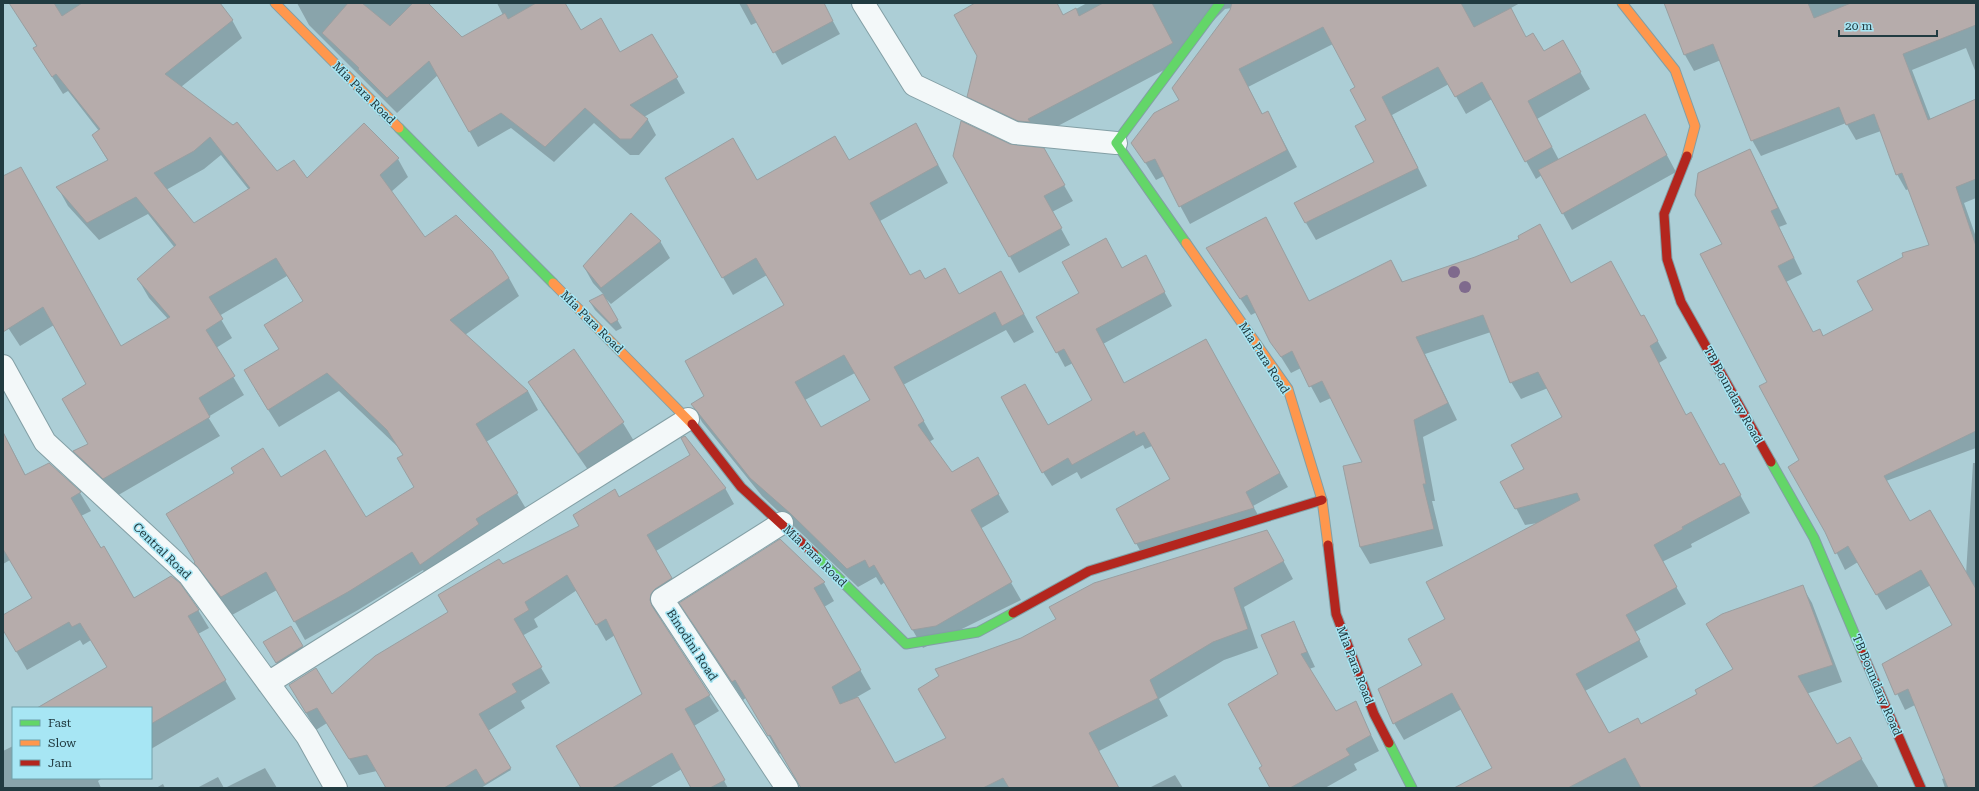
<svg xmlns="http://www.w3.org/2000/svg" width="1979" height="791" viewBox="0 0 1979 791" font-family="'Roboto Serif',serif">
<rect width="100%" height="100%" fill="#acced6"/>
<!-- shadow -->
<path fill="#0003" fill-rule="evenodd" d="M13 3H218L232 20 242 38 181 87 276 172 307 180 398 159 408 177 391 192 425 239 509 278 519 296 465 335 528 391 538 410 486 442 528 512 431 583 423 570 358 610 305 640 277 590 232 615 206 581 195 563 281 479 366 518 415 488 403 455 399 448 339 391 279 427 255 389 279 350 304 302 287 276 219 316 232 338 216 348 244 395 208 417 220 436 115 497 85 470 75 452 89 444 88 385 54 325 20 346 3 320V177L121 348 168 319 149 298 138 279 175 248 148 214 99 240 68 206 58 188 108 161 93 136 99 131 68 91 63 94 45 66 37 47 14 9ZM221 155 249 190 194 225 166 190 204 169Z
M297 3H426L462 39 503 15 497 3H564L580 31 620 53 652 35 685 93 644 117 648 120 656 135 639 155H630L594 123 554 162 511 128 478 147 438 75 397 113 309 25Z
M739 3H823L840 34 782 65 758 22 751 25Z
M977 3H1056L1063 16 1087 3H1520L1511 8 1526 38 1544 52 1572 58 1590 89 1537 119 1559 160 1654 131 1676 172 1572 230 1542 175 1536 179 1492 99 1466 114 1449 84 1392 115 1427 186 1316 240 1306 223 1375 162 1368 121 1356 87 1333 44 1248 87 1263 115 1268 112 1297 167 1190 224 1164 176 1156 180 1133 143 1180 101 1232 8 1225 9 1164 70 1037 137 979 114 968 96 978 56Z
M1664 3H1976V73L1966 48 1912 70 1931 120 1976 100V198L1964 203 1976 237V448L1886 481 1910 523 1966 574 1973 463H1976V788H1945L1942 779 1945 778 1915 705 1905 710 1883 664 1954 625 1931 585 1886 610 1858 562 1845 570 1826 531 1800 461 1768 382 1723 245 1750 150 1787 224 1779 227 1802 274 1786 282 1813 333 1820 330 1824 337 1874 310 1930 245 1909 189 1906 190 1897 174 1881 131 1856 140 1846 123 1761 156 1752 140 1721 60 1694 71 1685 55Z
M926 142 948 183 880 221 910 276 959 295 1011 290 1034 332 1014 343 1006 330 903 385 934 439 929 442 952 473 978 459 1009 512 980 529 1021 600 923 648 885 582 881 585 876 577 858 587 762 496 702 422 692 404 706 396 785 305 767 275 733 295 666 178 757 181 849 161ZM855 373 871 400 821 428 805 400Z
M954 156 1053 166 1073 201 1052 212 1070 245 1019 273Z
M1266 218 1309 302 1391 262 1403 282 1475 258 1521 240 1540 225 1571 284 1641 317 1644 316 1667 358 1659 363 1686 416 1720 466 1733 482 1750 513 1691 544 1692 547 1662 562 1686 604 1635 632 1648 657 1585 691 1609 734 1640 725 1699 694 1734 670 1802 586 1812 603 1842 682 1806 694 1836 745 1849 738 1879 788H1456L1493 768 1462 709 1404 740 1394 723 1447 619 1538 523 1525 525 1516 508 1525 470 1563 418 1548 388 1521 399 1511 382 1491 332 1425 354 1457 420 1423 437 1435 501H1432L1443 546 1370 564 1360 547 1344 466 1363 463 1331 398 1320 403 1301 368 1291 373 1271 341 1257 312 1251 315 1207 248Z
M660 241 670 258 611 304 604 297 622 328 616 331 595 310 590 302 604 295 593 283 584 267Z
M1122 269 1153 271 1172 306 1103 344 1124 384 1213 354 1288 487 1253 506 1262 522 1144 558 1136 543 1171 480 1152 446 1145 449 1143 445 1081 479 1077 472 1052 486 1043 472 1048 426 1094 400 1073 363 1065 367 1038 317Z
M573 351 623 423 637 446 593 477 543 405 529 382Z
M3 432 26 476 49 464 80 493 91 511 81 516 134 599 198 610 209 628 198 634 236 699 151 749V708H70L108 668 91 640 83 645 80 640 27 670 3 629V616L33 599 10 560 3 564Z
M725 488 734 504 656 551 681 594 660 610 658 617 719 711 694 726 728 788H692L682 769 649 788H582L643 694 615 635 606 641 577 590 534 619 538 627 522 636 550 683 521 701 525 708 488 731 511 770 481 788H387L377 771 359 775 327 723 316 730 299 701 332 696 449 612 502 565 581 526 619 498Z
M780 540 824 583 834 601 824 607 871 689 857 697 895 764 948 739 1277 549 1293 579 1244 607 1258 648 1224 660 1159 699 1168 716 1099 751 1104 788H802L782 752 779 754 747 697 743 700 691 621Z
M1294 622 1315 667 1309 669 1335 713 1355 702 1379 751 1354 764 1357 770 1325 788H1271L1264 767 1279 674Z
M291 628 307 655 281 671 265 642Z
M13 746V778H102L98 781 101 788H3V751Z
M265 768 277 788H225Z
M1175 775 1183 788H1149Z
M218 777 224 788H197Z
M163 784 165 788H156Z"/>
<!-- building -->
<path fill="#b6acab" stroke="#999fa1" fill-rule="evenodd" d="M9 3H54L62 16 82 3H220L233 20 165 74 233 125 237 122 277 171 294 160 307 178 364 123 399 158 380 175 425 237 456 215 492 251 509 278 450 320 528 391 476 424 518 493 476 519 479 524 420 565 412 552 348 592 294 622 266 572 221 597 194 563 195 562 166 514 234 473 231 468 263 448 281 477 325 450 366 517 414 487 397 458 403 455 387 430 327 373 268 410 244 370 279 349 264 325 303 301 276 258 209 297 223 319 206 330 235 376 199 398 210 417 103 479 73 451 88 444 62 399 86 384 43 307 3 332V176L21 167 121 346 170 317 137 279 176 245 136 197 87 223 56 187 108 160 92 135 100 129 56 74 52 77 33 48 37 46ZM210 137 250 188 194 223 154 173 194 151Z
M348 3H362L390 26 413 3H428L462 37 505 13 508 19 536 3H565L581 30 601 18 620 52 652 34 678 77 630 105 648 119 631 139H620L585 108 545 147 501 113 469 132 429 61 387 98 358 69 359 68 322 33Z
M746 3H824L833 21 773 53Z
M975 3H1057L1063 15 1076 8 1079 16 1103 3H1152L1173 43 1028 119 1030 122 1018 121 967 97 977 56 954 15Z
M1232 3H1461L1474 27 1511 8 1526 37 1533 33 1544 51 1563 40 1581 72 1528 101 1552 147 1525 162 1482 82 1455 97 1438 67 1382 97 1418 168 1305 223 1294 203 1374 162 1355 126 1366 120 1350 90 1355 87 1323 27 1239 69 1262 114 1268 111 1287 150 1179 207 1155 159 1145 163 1131 143 1154 113 1179 100 1172 88 1230 10Z
M1664 3H1808L1814 18 1851 3H1976V25L1903 54 1928 120 1976 99V179L1956 187 1976 246V431L1884 476 1910 521 1930 510 1976 589V788H1948L1908 689 1895 695 1882 664 1952 625 1921 570 1876 595 1848 546 1835 554 1825 532 1788 467 1799 460 1759 386 1767 382 1700 254 1722 244 1695 195 1698 173 1750 149 1778 208 1771 211 1794 258 1778 266 1813 332 1820 329 1823 336 1873 310 1857 281 1903 257 1902 253 1929 245 1902 173 1896 175 1874 114 1846 125 1839 107 1751 141 1713 44 1684 55Z
M1645 114 1667 155 1562 214 1538 170Z
M961 121 1010 144 1044 148 1065 185 1044 196 1062 228 1009 257 953 156Z
M916 123 938 165 870 203 910 275 920 270 925 279 945 268 959 294 1001 271 1024 314 1002 326 995 312 894 367 924 421 918 425 952 472 978 457 999 494 971 510 1012 582 936 626 912 630 874 565 869 568 865 560 847 569 791 514 750 478 691 404 704 396 685 361 784 305 756 258 722 278 665 178 733 138 757 180 835 136 849 160ZM844 355 870 400 821 427 795 382Z
M631 213 661 241 601 288 583 266Z
M1266 217 1309 301 1391 260 1402 282 1475 257 1519 239 1518 236 1540 224 1571 283 1611 261 1641 316 1644 315 1658 341 1650 346 1686 415 1691 412 1720 465 1724 463 1741 495 1682 527 1683 529 1654 545 1677 587 1626 615 1640 640 1576 674 1609 733 1638 718 1641 724 1697 694 1695 690 1733 669 1706 624 1722 614 1803 585 1833 665 1798 676 1837 744 1850 737 1862 759 1811 788H1641L1625 758 1568 788H1454L1492 768 1452 693 1393 724 1378 689 1422 665 1408 639 1445 619 1426 582 1580 500 1577 493 1515 509 1500 482 1524 469 1511 445 1562 417 1538 372 1510 383 1483 315 1416 337 1448 403 1414 420 1426 484H1423L1434 529 1360 547 1343 466 1362 462 1322 381 1309 387 1292 351 1281 357 1270 342 1247 295 1240 299 1206 248Z
M1106 238 1122 268 1146 255 1165 292 1096 329 1124 383 1206 339 1280 473 1246 492 1254 508 1135 544 1116 509 1170 479 1144 432 1136 436 1134 431 1072 465 1068 458 1042 473 1001 397 1025 384 1048 425 1092 400 1064 349 1056 353 1036 317 1079 293 1062 262Z
M603 294 618 320 611 324 589 301Z
M574 349 624 422 578 454 528 382Z
M3 432 25 475 49 463 81 492 71 498 101 548 104 546 134 598 171 576 180 583 199 610 188 616 226 680 151 724V708H37L107 667 80 623 72 627 69 622 16 652 3 630V615L32 598 3 549Z
M685 436 726 488 647 535 672 578 655 589 651 594 650 600 652 606 710 695 685 709 725 780 710 788H691L672 753 612 788H581L556 746 642 694 606 619 596 625 567 575 525 602 529 610 514 619 542 667 512 684 517 692 479 714 511 768 485 784 476 769 444 788H386L367 755 349 759 317 708 306 713 289 685 316 668 332 694 375 656 448 612 438 595 499 559 503 564 579 526 573 515 615 489 619 497 690 455 681 438Z
M1267 530 1284 561 1234 588 1248 629 1213 642 1150 680 1158 698 1089 733 1119 788H1009L1003 778 983 788H801L770 735 768 736 735 680 732 682 679 603 780 539 825 582 814 588 861 670 832 687 840 704 858 697 895 763 946 738 918 689 939 676 935 669 1021 638 1056 619 1049 607 1094 583Z
M1294 621 1307 652 1301 654 1336 711 1356 701 1371 735 1346 749 1350 755 1290 788H1270L1259 768 1262 766 1228 704 1278 674 1261 635Z
M291 626 303 646 276 663 263 642Z"/>
<g fill="none" stroke-linecap="round" stroke-linejoin="round">
<!-- street casing -->
<g stroke="#839fa5" stroke-width="24">
<path id="street" d="M863 3 914 85 1015 133 1116 143
M3 366 45 442 189 575 307 736 336 788
M782 523 662 599 787 788
M268 683 688 419"/>
</g>
<!-- fast casing -->
<g stroke="#839fa5" stroke-width="11">
<path id="fast" d="M399 128 553 283
M1186 243 1116 143 1220 3
M1771 462 1814 538 1863 654
M814 554 906 644 978 632 1013 613
M1389 743 1412 788"/>
</g>
<!-- slow casing -->
<g stroke="#839fa5" stroke-width="11">
<path id="slow" d="M275 3 399 128
M1622 3 1675 70 1695 126 1687 156
M1186 243 1288 389 1322 500 1328 545
M553 283 692 424"/>
</g>
<!-- jam casing -->
<g stroke="#839fa5" stroke-width="11">
<path id="jam" d="M1687 156 1664 214 1667 259 1681 302 1771 462
M692 424 741 487 814 554
M1328 545 1336 614 1374 714 1389 743
M1013 613 1089 571 1322 500
M1863 654 1921 788"/>
</g>
<!-- street -->
<use href="#street" stroke="#f3f8f9" stroke-width="22"/>
<!-- fast -->
<use href="#fast" stroke="#63d668" stroke-width="9"/>
<!-- slow -->
<use href="#slow" stroke="#ff974d" stroke-width="9"/>
<!-- jam -->
<use href="#jam" stroke="#b3261e" stroke-width="9"/>
</g>
<!-- trees -->
<g fill="#7f6a8d">
<circle cx="1454" cy="272" r="6"/>
<circle cx="1465" cy="287" r="6"/>
</g>
<g text-anchor="middle" stroke-width="3" stroke-linejoin="round" paint-order="stroke">
<!-- street labels -->
<g font-size="12" fill="#213b41" stroke="#a7e6f4">
<text transform="translate(364 93) rotate(45)" y="4">Mia Para Road</text>
<text transform="translate(592 322) rotate(45)" y="4">Mia Para Road</text>
<text transform="translate(1264 358) rotate(57)" y="4">Mia Para Road</text>
<text transform="translate(1733 395) rotate(61)" y="4">TB Boundary Road</text>
<text transform="translate(162 551) rotate(44)" y="4">Central Road</text>
<text transform="translate(815 556) rotate(44)" y="4">Mia Para Road</text>
<text transform="translate(692 645) rotate(57)" y="4">Binodini Road</text>
<text transform="translate(1355 665) rotate(69)" y="4">Mia Para Road</text>
<text transform="translate(1877 685) rotate(67)" y="4">TB Boundary Road</text>
</g>
</g>
<!-- border -->
<rect width="1979" height="791" fill="none" stroke="#213b41" stroke-width="8"/>
<!-- legend -->
<rect x="12" y="707" width="140" height="72" fill="#a7e6f4" stroke="#71a2ac"/>
<rect x="20" y="720" width="20" height="6" fill="#63d668" stroke="#71a2ac"/>
<text x="48" y="727" font-size="12" fill="#213b41">Fast</text>
<rect x="20" y="740" width="20" height="6" fill="#ff974d" stroke="#71a2ac"/>
<text x="48" y="747" font-size="12" fill="#213b41">Slow</text>
<rect x="20" y="760" width="20" height="6" fill="#b3261e" stroke="#71a2ac"/>
<text x="48" y="767" font-size="12" fill="#213b41">Jam</text>
<!-- scale -->
<path d="M1839 30v6h98v-6" fill="none" stroke="#213b41" stroke-width="2"/>
<text x="1845" y="30" font-size="12" fill="#213b41" stroke="#a7e6f4" stroke-width="3" paint-order="stroke">20 m</text>
</svg>
